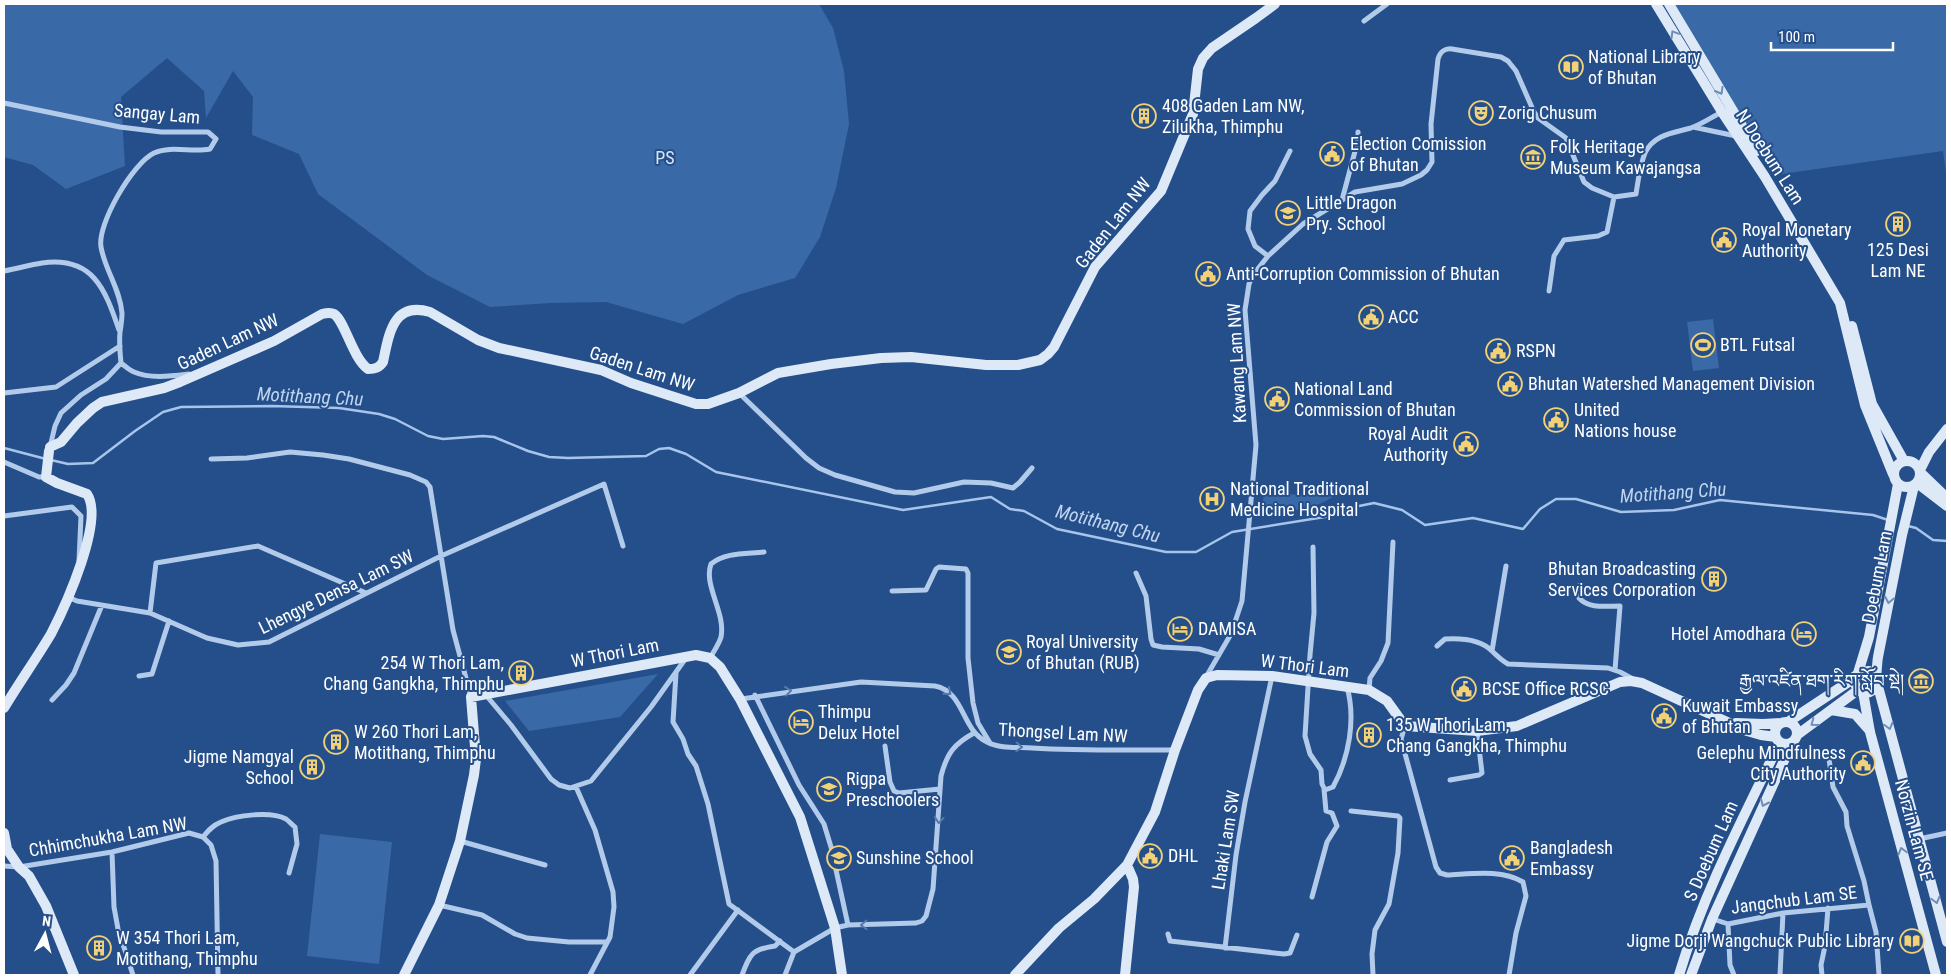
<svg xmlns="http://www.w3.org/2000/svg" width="1951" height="979" viewBox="0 0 1951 979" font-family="'Roboto Condensed','Noto Serif Tibetan',sans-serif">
<rect width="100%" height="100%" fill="#254f8a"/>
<!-- green -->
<path fill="#3a69a7" d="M4 4H819L833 28 844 71 849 124 836 188 820 237 795 278 738 295 683 324 606 302 551 303 490 307 427 275 318 194 299 154 252 135 253 97 233 71 206 118 204 91 167 58 121 97 125 166 66 189 33 165 4 157Z
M1668 4H1947V180L1943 151 1775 175Z
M1713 319 1719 368 1693 371 1687 322Z
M1264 494 1335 495C1316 511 1284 511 1261 515Z
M658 674 620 717 529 731 505 701Z
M320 834 392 842 379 964 307 956Z"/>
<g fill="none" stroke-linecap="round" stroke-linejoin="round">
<!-- stream -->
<path stroke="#a7c5eb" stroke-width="2.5" d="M4 448 46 459
M51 460 68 464 93 463 135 431 163 412 181 407 272 406 339 408 379 414 395 419 428 436 443 439 483 436 494 437 528 451 549 457 568 458 646 456 659 449 669 448 686 454 716 472 903 510 991 497 1010 509 1024 511 1057 529 1166 552H1196L1232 532 1331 516 1349 508 1374 503 1402 510 1425 525 1473 518 1523 529 1540 509 1556 499H1576L1621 512 1674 510 1720 500 1873 515 1888 520
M1908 526 1916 528 1933 540 1947 541"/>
<!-- street -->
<path stroke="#b3cbea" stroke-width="5" d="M1364 21 1387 4
M4 103 120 127 161 132H208L216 139 210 149C192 153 172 145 154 153 133 163 97 224 101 247 105 270 120 289 122 313 122 319 121 326 120 332 119 342 120 353 121 363
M1693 127 1736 136
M1342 200 1358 140V132
M1268 256 1255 246 1248 229 1250 211 1262 195 1275 181 1290 151
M4 271C16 269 29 265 42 263 93 256 105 289 119 330
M1549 291 1554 256 1564 240 1598 236 1607 232 1614 197
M121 363C125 366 129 370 134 372 150 379 172 376 189 374
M4 393 56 387 120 346
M739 393 806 458 819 468 835 475 895 492 914 493 964 482 991 483 1013 488 1020 482 1032 468
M50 447 55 426 61 413 81 395 106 379 121 363
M211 459 247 458 290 452 323 455 349 459 410 475 426 482 430 487 453 630 471 697
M4 462 39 477H46
M4 516 72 507 81 516 79 561
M1313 547 1314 613 1310 655 1305 736 1310 754 1321 770 1322 784 1325 790 1333 787C1349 758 1356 719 1347 687
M1136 573 1146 596 1151 639 1153 645 1162 647 1199 649 1219 655
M1580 585 1579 598C1589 609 1606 606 1620 606L1615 670
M892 591 926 590 936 569 939 567 966 569 968 573V658L973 703 978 723 990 743
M68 597 77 601 150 613 207 638 238 645 269 642 441 556 604 484 623 546
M150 613 156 563 258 546 366 593
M1437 646 1445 639C1461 638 1481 640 1492 651 1498 657 1501 660 1508 664L1608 668 1620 672 1633 679
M1492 651 1506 566
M710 658C714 651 719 644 721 637 726 613 703 585 711 564 725 552 747 554 764 552
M676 673 673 722 683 739 688 754 696 766 708 804 729 904 794 952 835 928 848 925 916 923 922 921 926 916 933 889 941 776C947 753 954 744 974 733
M139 676 152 674 169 621
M1206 677 1231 634 1242 601 1256 445 1245 310 1249 284 1253 275 1268 256 1303 224 1355 192 1402 184 1421 175 1427 170 1432 162 1431 124 1438 59C1440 52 1445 48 1452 49L1501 57 1508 61 1516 71 1534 112 1538 118 1566 138 1584 182 1592 188 1614 197 1636 194C1638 181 1640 165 1645 153 1654 134 1674 133 1691 128 1702 124 1712 117 1722 112
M1369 690 1370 678 1381 661 1388 643 1393 542
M485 694 511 725 551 779 559 785 570 788 591 781 651 707 686 658
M755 695 799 785 824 824 831 847 848 925
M741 699 861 682 935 686C965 692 961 730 987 742 1000 749 1018 747 1032 748 1080 751 1127 750 1174 750
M52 700 66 685 74 673 102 605
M1405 726 1401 739 1436 867 1440 873 1447 875C1471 874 1501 869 1523 882L1526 896 1516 933 1509 975
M885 746 890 782 894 791 899 793 940 789
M1828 752 1833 787 1846 812 1847 826 1864 881 1869 905
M1450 780 1479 775 1482 773 1477 731
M576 787 595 830 613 892 614 907 610 937 590 975
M1351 811 1398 816 1400 818 1398 853 1389 904 1375 930 1372 954 1373 975
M203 837C208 831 213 825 221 822 236 815 271 811 286 819 289 821 292 825 295 827L297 844 289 873
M1919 839 1947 833
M460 841 545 865
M112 852 114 907 118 929 133 975
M4 866 19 867 112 852 189 833 203 837 211 845 216 861 218 975
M1312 897 1327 842 1337 826 1332 813 1326 811 1324 789
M439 905 482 915 515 934 527 938 569 942H607
M1713 919 1728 924 1783 913 1869 905 1876 932 1879 975
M1728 924 1730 965 1734 975
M1168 934 1170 941 1284 954 1290 953 1297 935
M1225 948 1236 855 1245 802 1272 676
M690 975 738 910
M742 975C750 954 752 949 775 946L780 941
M785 975 794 952
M1780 975 1783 913
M1822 975 1821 965 1825 946 1828 908"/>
<!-- secondary -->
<path stroke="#dee9f8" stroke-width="10" d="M1656 4 1722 112 1765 177 1840 303 1865 405 1893 474
M1669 4 1757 151
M1852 326 1872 404 1904 461
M50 447 61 442 77 423 93 408 102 402 164 388 180 382 274 341 322 314C326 313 330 312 334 314 345 321 352 357 368 369 375 369 379 368 383 362 389 334 393 301 430 312L478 340 499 348 601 370 631 383 696 404H708L739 393 778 373 831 364 881 358 911 357 986 365H1018L1040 360 1048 354 1054 347 1095 267 1161 191 1193 114 1198 69 1203 58 1212 48 1256 18 1275 4
M1894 474a13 13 0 1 1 26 0a13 13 0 1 1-26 0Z
M1920 470 1929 452 1947 429
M1920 472 1946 497
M1917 483 1947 506
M1858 673 1869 637 1898 484
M1875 676 1869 671 1858 673 1854 679C1854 691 1870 699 1875 686 1876 684 1877 662 1878 657L1902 535 1914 486
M1876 679 1947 942
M1863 692 1870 732 1936 975
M4 708C19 683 36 659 51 634 65 607 105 520 87 494L57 483 46 477 49 451
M1831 710 1855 714 1870 731
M1775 733a11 11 0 1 1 22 0a11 11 0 1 1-22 0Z
M1788 722 1847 683 1855 676
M1736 723 1763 724 1781 723
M1797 735 1858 690
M4 833 7 849 19 867 29 876 46 906 74 975
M404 975 439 905 460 841 474 775 476 759 471 697 696 655 710 658 720 667 740 699 800 817 835 928 842 975
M1015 975 1059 928 1094 899 1127 865 1155 812 1175 750 1198 690 1206 678 1217 675 1272 676 1369 690 1387 701 1405 726 1477 731 1517 726 1620 682 1631 681 1642 683 1747 731 1761 735 1776 737
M1125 975 1134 887 1133 879 1127 865
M1679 975C1703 894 1743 818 1780 742
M1691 975 1712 919 1792 743"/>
</g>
<!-- one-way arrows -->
<defs><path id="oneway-chevron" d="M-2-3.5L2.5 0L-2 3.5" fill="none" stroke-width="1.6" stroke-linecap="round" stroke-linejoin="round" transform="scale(1.25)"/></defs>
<g stroke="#6f8db6">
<use href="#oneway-chevron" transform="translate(1674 34) rotate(-121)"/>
<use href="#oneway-chevron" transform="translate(1720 91) rotate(60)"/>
<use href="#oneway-chevron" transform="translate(1889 600) rotate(101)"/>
<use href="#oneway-chevron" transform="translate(1814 723) rotate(144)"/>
<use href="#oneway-chevron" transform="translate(1889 726) rotate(75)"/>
<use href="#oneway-chevron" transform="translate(1764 803) rotate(114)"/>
<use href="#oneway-chevron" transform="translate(1902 851) rotate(-105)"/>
<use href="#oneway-chevron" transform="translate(1936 900) rotate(75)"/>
</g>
<g stroke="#577aac">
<use href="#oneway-chevron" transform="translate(788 691) rotate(-7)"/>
<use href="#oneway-chevron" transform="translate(948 692) rotate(40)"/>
<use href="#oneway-chevron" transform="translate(1019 747) rotate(3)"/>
<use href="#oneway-chevron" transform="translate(939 820) rotate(95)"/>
<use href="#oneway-chevron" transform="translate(864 925) rotate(178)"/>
</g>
<!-- icons -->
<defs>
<g id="library-ring" transform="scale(1.25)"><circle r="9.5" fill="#254f8a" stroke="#f3d277" stroke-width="1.5"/><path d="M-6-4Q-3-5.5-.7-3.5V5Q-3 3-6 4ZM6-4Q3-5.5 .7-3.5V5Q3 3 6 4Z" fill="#f3d277"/></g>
<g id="theatre-ring" transform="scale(1.25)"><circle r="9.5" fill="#254f8a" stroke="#f3d277" stroke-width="1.5"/><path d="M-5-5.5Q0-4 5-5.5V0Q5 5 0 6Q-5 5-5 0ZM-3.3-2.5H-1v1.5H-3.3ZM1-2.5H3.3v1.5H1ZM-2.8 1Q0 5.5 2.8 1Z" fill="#f3d277"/></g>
<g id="building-ring" transform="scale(1.25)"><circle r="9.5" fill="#254f8a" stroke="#f3d277" stroke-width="1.5"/><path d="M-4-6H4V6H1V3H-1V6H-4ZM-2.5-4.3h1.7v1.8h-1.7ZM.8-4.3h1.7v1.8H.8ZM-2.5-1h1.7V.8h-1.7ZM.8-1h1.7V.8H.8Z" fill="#f3d277"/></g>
<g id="civic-ring" transform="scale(1.25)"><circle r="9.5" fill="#254f8a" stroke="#f3d277" stroke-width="1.5"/><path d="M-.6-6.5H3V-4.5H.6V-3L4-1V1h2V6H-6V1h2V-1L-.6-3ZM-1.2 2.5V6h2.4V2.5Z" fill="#f3d277"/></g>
<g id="museum-ring" transform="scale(1.25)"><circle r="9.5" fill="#254f8a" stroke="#f3d277" stroke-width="1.5"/><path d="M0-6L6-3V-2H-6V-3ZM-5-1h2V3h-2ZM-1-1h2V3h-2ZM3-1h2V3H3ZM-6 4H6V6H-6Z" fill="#f3d277"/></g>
<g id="school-ring" transform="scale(1.25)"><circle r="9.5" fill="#254f8a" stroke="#f3d277" stroke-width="1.5"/><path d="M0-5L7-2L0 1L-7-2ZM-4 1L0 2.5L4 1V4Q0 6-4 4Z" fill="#f3d277"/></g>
<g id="stadium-ring" transform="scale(1.25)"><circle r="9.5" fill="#254f8a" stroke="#f3d277" stroke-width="1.5"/><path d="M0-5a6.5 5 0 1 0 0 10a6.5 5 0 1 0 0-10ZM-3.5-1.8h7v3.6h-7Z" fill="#f3d277"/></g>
<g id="hospital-ring" transform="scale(1.25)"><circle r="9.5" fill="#254f8a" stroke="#f3d277" stroke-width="1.5"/><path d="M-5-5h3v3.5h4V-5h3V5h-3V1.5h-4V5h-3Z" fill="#f3d277"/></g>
<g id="hotel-ring" transform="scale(1.25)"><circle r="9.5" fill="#254f8a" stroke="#f3d277" stroke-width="1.5"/><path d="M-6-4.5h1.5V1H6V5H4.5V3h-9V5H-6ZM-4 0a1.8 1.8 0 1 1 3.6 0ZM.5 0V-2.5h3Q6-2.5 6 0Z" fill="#f3d277"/></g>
<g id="university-ring" transform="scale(1.25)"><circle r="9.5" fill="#254f8a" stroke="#f3d277" stroke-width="1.5"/><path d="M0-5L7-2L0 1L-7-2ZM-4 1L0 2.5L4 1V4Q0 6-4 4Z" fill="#f3d277"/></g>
</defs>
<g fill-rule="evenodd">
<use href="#library-ring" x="1571" y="67"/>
<use href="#theatre-ring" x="1481" y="113"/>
<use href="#building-ring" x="1144" y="116"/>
<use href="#civic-ring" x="1332" y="154"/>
<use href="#museum-ring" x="1533" y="157"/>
<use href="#school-ring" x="1288" y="213"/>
<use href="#building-ring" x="1898" y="224"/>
<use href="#civic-ring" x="1724" y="240"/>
<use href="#civic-ring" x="1208" y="274"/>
<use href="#civic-ring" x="1371" y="317"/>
<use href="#stadium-ring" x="1703" y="345"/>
<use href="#civic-ring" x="1498" y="351"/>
<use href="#civic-ring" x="1510" y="384"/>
<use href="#civic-ring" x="1277" y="399"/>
<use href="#civic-ring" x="1556" y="420"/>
<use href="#civic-ring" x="1466" y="444"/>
<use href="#hospital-ring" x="1212" y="499"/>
<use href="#building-ring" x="1714" y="579"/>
<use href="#hotel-ring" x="1180" y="629"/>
<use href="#hotel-ring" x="1804" y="634"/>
<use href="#university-ring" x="1009" y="652"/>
<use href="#building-ring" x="521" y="673"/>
<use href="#museum-ring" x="1921" y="681"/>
<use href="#civic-ring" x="1464" y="689"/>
<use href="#civic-ring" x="1664" y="716"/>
<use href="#hotel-ring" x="801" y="722"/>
<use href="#building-ring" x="1369" y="735"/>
<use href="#building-ring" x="336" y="742"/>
<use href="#civic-ring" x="1863" y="763"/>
<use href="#building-ring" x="312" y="767"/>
<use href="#school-ring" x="829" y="789"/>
<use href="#civic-ring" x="1150" y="856"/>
<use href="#school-ring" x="839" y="858"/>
<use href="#civic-ring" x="1512" y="858"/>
<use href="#library-ring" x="1912" y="941"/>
<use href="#building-ring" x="99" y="948"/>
</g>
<g text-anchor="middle" stroke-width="4" stroke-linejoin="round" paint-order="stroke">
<!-- poi labels -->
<g font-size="18" fill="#fff" stroke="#254f8a" text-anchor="start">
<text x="1588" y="63">National Library<tspan x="1588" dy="21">of Bhutan</tspan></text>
<text x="1162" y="112">408 Gaden Lam NW,<tspan x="1162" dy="21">Zilukha, Thimphu</tspan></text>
<text x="1498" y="119">Zorig Chusum</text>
<text x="1350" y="150">Election Comission<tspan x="1350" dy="21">of Bhutan</tspan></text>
<text x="1550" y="153">Folk Heritage<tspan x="1550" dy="21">Museum Kawajangsa</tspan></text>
<text x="1306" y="209">Little Dragon<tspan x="1306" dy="21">Pry. School</tspan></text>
<text x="1742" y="236">Royal Monetary<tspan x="1742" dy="21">Authority</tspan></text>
<text x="1898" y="256" text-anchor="middle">125 Desi<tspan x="1898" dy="21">Lam NE</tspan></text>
<text x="1226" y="280">Anti-Corruption Commission of Bhutan</text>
<text x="1388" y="323">ACC</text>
<text x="1720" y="351">BTL Futsal</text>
<text x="1516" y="357">RSPN</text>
<text x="1528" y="390">Bhutan Watershed Management Division</text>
<text x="1294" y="395">National Land<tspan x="1294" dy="21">Commission of Bhutan</tspan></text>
<text x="1574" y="416">United<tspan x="1574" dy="21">Nations house</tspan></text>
<text x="1448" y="440" text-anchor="end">Royal Audit<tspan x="1448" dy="21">Authority</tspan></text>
<text x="1230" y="495">National Traditional<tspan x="1230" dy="21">Medicine Hospital</tspan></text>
<text x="1696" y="575" text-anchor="end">Bhutan Broadcasting<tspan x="1696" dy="21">Services Corporation</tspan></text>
<text x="1198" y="635">DAMISA</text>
<text x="1786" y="640" text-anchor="end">Hotel Amodhara</text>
<text x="1026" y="648">Royal University<tspan x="1026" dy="21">of Bhutan (RUB)</tspan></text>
<text x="504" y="669" text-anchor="end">254 W Thori Lam,<tspan x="504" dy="21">Chang Gangkha, Thimphu</tspan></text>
<text x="1904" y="687" text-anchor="end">རྒྱལ་འཛིན་ཐག་རིག་སློབ་སྡེ།</text>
<text x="1482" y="695">BCSE Office RCSC</text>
<text x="1682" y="712">Kuwait Embassy<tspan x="1682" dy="21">of Bhutan</tspan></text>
<text x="818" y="718">Thimpu<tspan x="818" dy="21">Delux Hotel</tspan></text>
<text x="1386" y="731">135 W Thori Lam,<tspan x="1386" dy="21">Chang Gangkha, Thimphu</tspan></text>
<text x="354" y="738">W 260 Thori Lam,<tspan x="354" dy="21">Motithang, Thimphu</tspan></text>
<text x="1846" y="759" text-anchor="end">Gelephu Mindfulness<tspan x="1846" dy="21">City Authority</tspan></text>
<text x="294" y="763" text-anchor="end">Jigme Namgyal<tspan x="294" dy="21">School</tspan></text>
<text x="846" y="785">Rigpa<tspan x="846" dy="21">Preschoolers</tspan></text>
<text x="1530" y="854">Bangladesh<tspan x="1530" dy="21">Embassy</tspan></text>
<text x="1168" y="862">DHL</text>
<text x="856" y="864">Sunshine School</text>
<text x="116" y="944">W 354 Thori Lam,<tspan x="116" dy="21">Motithang, Thimphu</tspan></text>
<text x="1894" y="947" text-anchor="end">Jigme Dorji Wangchuck Public Library</text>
</g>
<!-- street labels -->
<g font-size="18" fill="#fff" stroke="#254f8a">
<text transform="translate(157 114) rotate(5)" y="6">Sangay Lam</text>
<text transform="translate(1770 157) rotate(57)" y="6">N Doebum Lam</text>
<text transform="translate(1113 223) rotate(-52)" y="6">Gaden Lam NW</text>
<text transform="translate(228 342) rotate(-25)" y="6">Gaden Lam NW</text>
<text transform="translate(1237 363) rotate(-93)" y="6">Kawang Lam NW</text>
<text transform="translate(642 369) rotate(18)" y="6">Gaden Lam NW</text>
<text transform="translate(1877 577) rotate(-79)" y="6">Doebum Lam</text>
<text transform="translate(336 592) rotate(-26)" y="6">Lhengye Densa Lam SW</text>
<text transform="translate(615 653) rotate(-11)" y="6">W Thori Lam</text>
<text transform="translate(1305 666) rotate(7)" y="6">W Thori Lam</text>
<text transform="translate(1063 733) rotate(3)" y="6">Thongsel Lam NW</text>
<text transform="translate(1914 830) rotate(75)" y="6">Norzin Lam SE</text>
<text transform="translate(108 837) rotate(-10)" y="6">Chhimchukha Lam NW</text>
<text transform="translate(1226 840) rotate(-81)" y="6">Lhaki Lam SW</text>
<text transform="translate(1711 851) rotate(-66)" y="6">S Doebum Lam</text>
<text transform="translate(1794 900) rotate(-7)" y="6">Jangchub Lam SE</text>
</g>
<!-- park labels -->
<g font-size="18" fill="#d7e5f8" stroke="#254f8a">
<text x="665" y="164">PS</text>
</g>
<!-- water labels -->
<g font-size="19" font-style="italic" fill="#bfd5f1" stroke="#254f8a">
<text transform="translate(310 396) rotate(3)" y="7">Motithang Chu</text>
<text transform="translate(1673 492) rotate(-4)" y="7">Motithang Chu</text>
<text transform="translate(1108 523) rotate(14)" y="7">Motithang Chu</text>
</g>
</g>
<!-- border -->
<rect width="1951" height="979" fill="none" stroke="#ffffff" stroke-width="10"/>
<!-- north arrow -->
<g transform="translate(45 934) rotate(7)" stroke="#254f8a" stroke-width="4" paint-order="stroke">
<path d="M0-4L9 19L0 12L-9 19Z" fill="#ffffff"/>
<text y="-8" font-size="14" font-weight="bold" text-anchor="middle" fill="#ffffff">N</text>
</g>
<!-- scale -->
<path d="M1771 42v8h122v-8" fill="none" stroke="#ffffff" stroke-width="2.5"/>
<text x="1778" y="42" font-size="15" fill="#ffffff" stroke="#254f8a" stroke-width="4" paint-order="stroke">100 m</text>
</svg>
